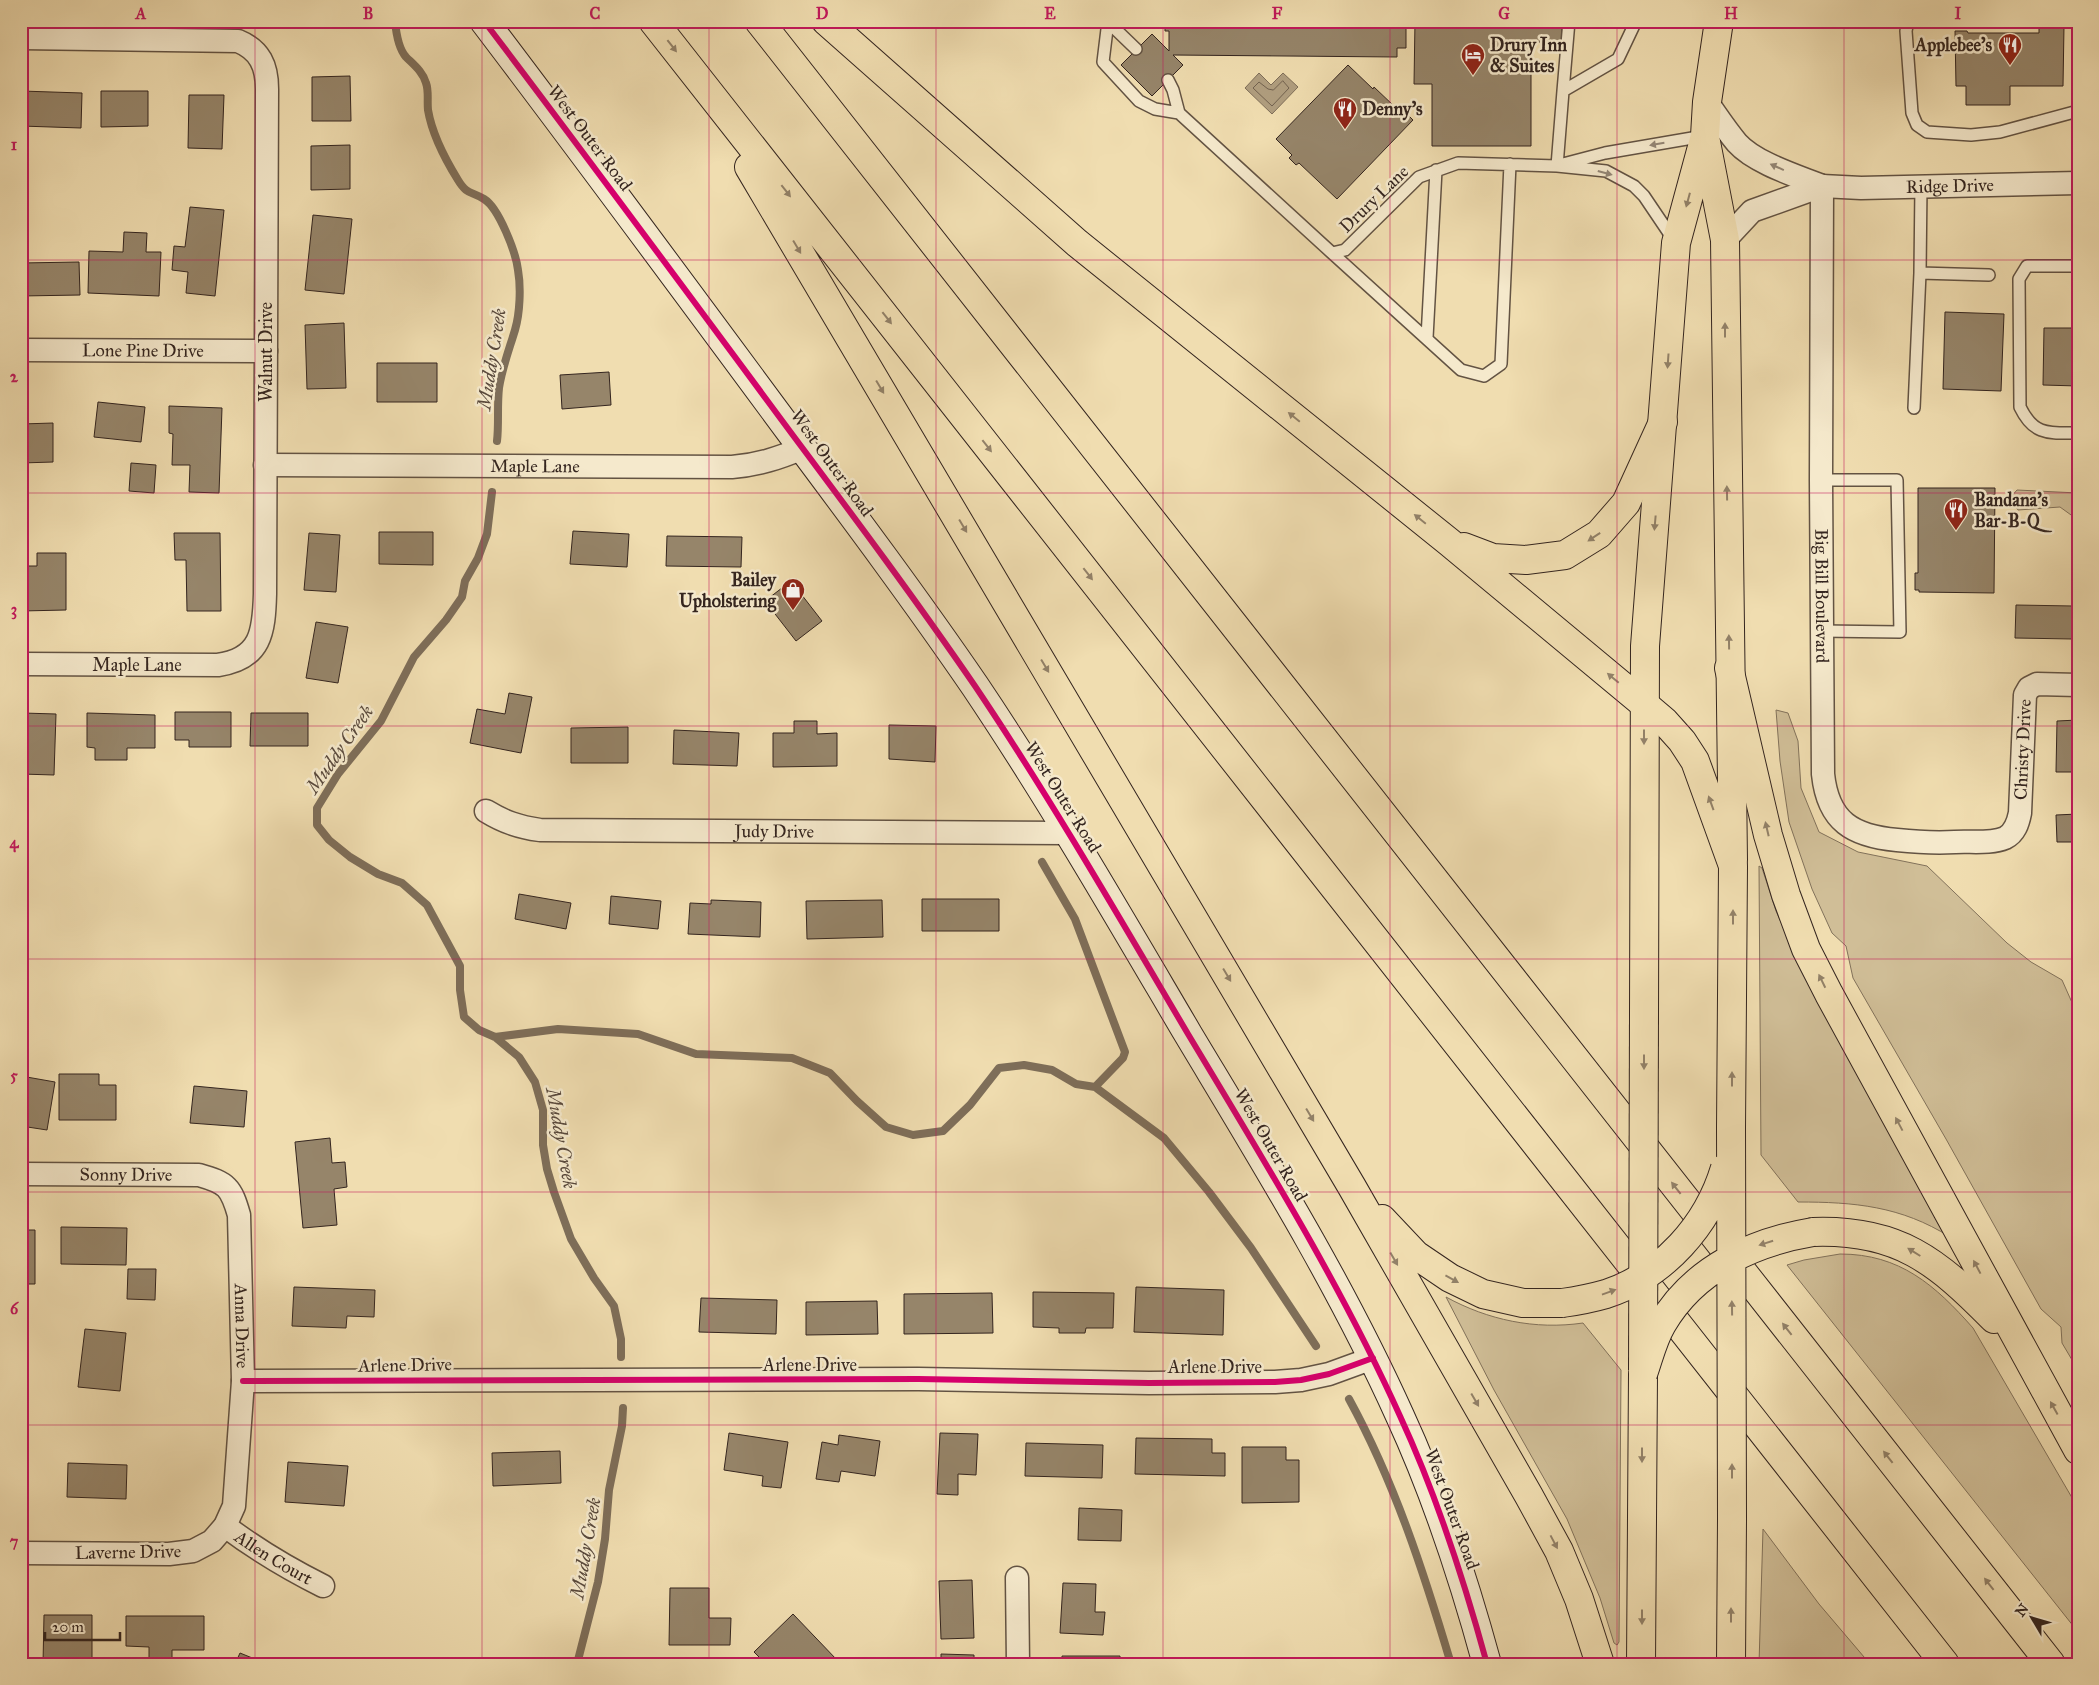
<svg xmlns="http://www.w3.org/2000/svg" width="2099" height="1685" viewBox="0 0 2099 1685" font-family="'IM FELL Great Primer',serif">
<rect width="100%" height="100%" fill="#f0ddb0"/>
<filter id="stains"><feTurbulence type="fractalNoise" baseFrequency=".004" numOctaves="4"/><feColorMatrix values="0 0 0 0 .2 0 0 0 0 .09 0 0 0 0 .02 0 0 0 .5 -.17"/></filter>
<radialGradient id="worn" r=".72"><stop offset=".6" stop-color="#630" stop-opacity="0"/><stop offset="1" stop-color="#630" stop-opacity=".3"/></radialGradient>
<!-- green -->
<path fill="#d0be97" stroke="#82725b" d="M2017 490 2078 493V520L2060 507 2018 510 2010 498Z
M1776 710 1788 713 1798 741 1801 788 1819 832 1858 852 1927 866 2007 943 2031 962 2062 980 2078 1016V1370L2062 1343 2061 1327 2041 1309 1946 1139 1853 978 1846 946 1832 933 1812 889 1789 822 1780 761Z
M1759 866 1762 868 1776 911 1809 985 1950 1237C1901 1206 1854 1202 1798 1202L1761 1155Z
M1840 1254C1900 1254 1935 1285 1973 1328L2078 1508V1632L1787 1265 1804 1260Z
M1446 1297C1488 1320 1535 1330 1583 1323L1621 1370 1619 1642 1617 1645 1614 1643 1600 1598 1567 1519 1494 1390Z
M1763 1529 1819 1604 1870 1664H1759Z"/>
<!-- water -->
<path fill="#b09e7f" stroke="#7e6e59" d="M1259 73 1271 85 1283 73 1298 87 1272 114 1245 88Z"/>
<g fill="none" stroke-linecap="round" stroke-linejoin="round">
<!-- shore -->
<path stroke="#72624f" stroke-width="1" d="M1283 81 1289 88 1272 106 1253 88 1259 82 1268 89 1273 90Z"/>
<!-- stream -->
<path stroke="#7e6e59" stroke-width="8" d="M395 21C396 32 398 48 406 57 414 65 423 72 426 83 429 91 427 101 428 110 432 134 445 159 458 180 467 195 471 191 484 199 499 208 516 253 518 270 521 287 520 313 515 330 509 350 502 368 499 388 497 406 499 424 497 441
M492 492 487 534 478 558 465 581 462 597 446 620 414 657 381 721 338 774 317 808V825L329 840 350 857 378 874 402 883 427 905 460 966V990L464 1017 479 1030 495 1037 519 1057 535 1082 543 1110V1145L547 1169 554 1192 571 1239 594 1278 614 1306 621 1339V1357
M1042 862 1075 919 1125 1052 1123 1058 1095 1087
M495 1037 558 1029 638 1034 696 1054 792 1058 830 1073 857 1101 886 1127 913 1135 943 1131 970 1105 999 1068 1024 1065 1052 1070 1076 1084 1095 1087 1164 1138 1209 1192 1251 1248 1316 1346
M1349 1399C1395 1483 1424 1573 1451 1664
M577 1664 598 1582 605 1539 609 1490 622 1426 623 1408"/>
</g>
<!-- building -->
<path fill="#96856a" stroke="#34251f" d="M1165 21H1406V48H1397V57L1173 55 1183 65 1152 96 1121 65 1152 34 1169 51V31H1165Z
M1415 21H1562V42H1522L1529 43V68H1531V146H1432V84H1414Z
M2039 26H2064L2063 86H2010V105H1966V86H1956L1955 31H1967L1968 33H2039Z
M1348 65 1373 89 1374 87 1395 107 1397 104 1413 120 1337 199 1299 163 1296 165 1289 158 1292 155 1276 139Z
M350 76 351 121H312V77Z
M21 91 82 93 81 128 21 126Z
M101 91H148V126L101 127Z
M189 95H224L222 149 188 148Z
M350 145V189L311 190V146Z
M190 207 224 210 215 296 186 293 188 272 172 270 174 246 185 247Z
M313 215 352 219 344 294 305 290Z
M124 232 147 233 146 252H161L159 296 88 293 89 251 123 252Z
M79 262 80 295 21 296V263Z
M1945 312 2004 314 2001 391 1943 389Z
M344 323 346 388 307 389 305 325Z
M2044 328H2078V386L2043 385Z
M377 363H437V402H377Z
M609 372 611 405 562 409 560 375Z
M98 402 145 407 141 442 94 437Z
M169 406 222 408 219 493 189 492 190 465H172L173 434 169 433Z
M53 423V462L21 463V424Z
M131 463 156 465 154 493 129 491Z
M1918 488H1995L1994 593 1919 592V590H1915V573H1918Z
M573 531 629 534 627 567 570 564Z
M379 532H433V565L379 564Z
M174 533H220L221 611H187L186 560H175Z
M309 533 340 535 336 592 304 590Z
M667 536 742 537 741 567 666 566Z
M37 553H66V610L21 611V566H37Z
M791 581 822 621 796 641 765 601Z
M2016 605 2073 606 2072 639 2015 638Z
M316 622 348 627 338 683 306 678Z
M509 693 532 697 521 753 470 743 477 709 505 714Z
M175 712H231V747H189V740H175Z
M23 713 56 714 54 775 21 774V718Z
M87 713 155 715V748H127V760H95V748L87 747Z
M251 713H308V746H250Z
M2078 720V772H2056L2057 721Z
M794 721H817V734L837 733V766L773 767V733H794Z
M889 725 936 726 935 762 889 759Z
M628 727V763H571V728Z
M674 730 739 733 737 766 673 764Z
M2078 814V842H2057L2056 815Z
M519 894 571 903 566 929 515 919Z
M611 896 661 901 658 929 609 924Z
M922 899H999V931H922Z
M711 900 761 902 760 937 688 934 690 903 711 904Z
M882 900 883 937 807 939 806 901Z
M59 1074H99V1085H116V1120H59Z
M21 1076 55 1082 47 1130 21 1126Z
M194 1086 247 1091 244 1127 190 1123Z
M330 1138 332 1163 345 1162 347 1187 334 1189 337 1225 303 1228 295 1142Z
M61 1227 127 1228 126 1265 61 1264Z
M21 1230H35V1284H21Z
M128 1269H156L155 1300 127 1299Z
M294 1287 375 1290 374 1317 347 1316 346 1328 292 1326Z
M1136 1287 1224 1290 1223 1335 1134 1332Z
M1033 1292 1114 1293 1113 1328H1086L1085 1333H1059V1328L1033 1327Z
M992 1293 993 1333 904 1334V1294Z
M701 1298 777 1300 776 1334 699 1332Z
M877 1301 878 1334 806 1335V1302Z
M85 1329 126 1333 120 1391 78 1387Z
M729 1433 788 1442 781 1488 762 1486 763 1476 724 1470Z
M940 1433 978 1434 976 1475 958 1474V1495L937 1494Z
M839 1435 880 1441 875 1476 841 1471 839 1482 816 1479 822 1442 838 1445Z
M1136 1438 1212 1439V1453H1225V1476L1135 1474Z
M1026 1443 1103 1445 1102 1478 1025 1476Z
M1242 1447H1286V1460H1299V1502L1242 1503Z
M560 1451 561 1483 493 1486 492 1453Z
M288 1462 348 1466 344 1506 285 1502Z
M68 1463 127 1465 126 1499 67 1497Z
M1079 1508 1122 1510 1121 1541 1078 1540Z
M972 1580 974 1638 941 1639 939 1581Z
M1063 1583 1096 1584 1095 1612H1105L1103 1635 1060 1633Z
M670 1588H709V1618H731L730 1645H669Z
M793 1614 837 1660 833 1664H796L793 1661 791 1664H766L754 1652Z
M44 1615H92V1664H43Z
M126 1616H204V1650H172V1664H149V1647L126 1646Z
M240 1653 267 1664H235Z
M941 1654 974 1655V1664H941Z
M1062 1656H1120V1664H1062Z
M271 1658 285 1664H268Z"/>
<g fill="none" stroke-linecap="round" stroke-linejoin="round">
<!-- lane casing -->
<g stroke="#635343" stroke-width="14">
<path id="lane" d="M1108 21 1103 62 1139 101 1155 109 1179 113
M1908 21 1906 31 1912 113 1917 125 1927 132 1971 135 2000 132 2078 111
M1108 22 1136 49
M1168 80 1173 90 1179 113
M1563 91 1569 21
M1179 113 1332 253 1345 250 1419 177 1458 163 1557 166 1606 171 1634 186 1644 196 1673 239
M1563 164 1605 153 1704 136
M1557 166 1563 91 1618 59 1636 21
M1332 253 1461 370 1484 376 1501 364 1510 164
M2078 266H2027L2019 279 2020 407C2034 436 2049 433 2078 433
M1920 273 1989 275
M1427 338 1436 170
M1914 408 1920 273 1921 186
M1821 480H1897L1900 632 1821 631"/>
</g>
<!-- street casing -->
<g stroke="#635343" stroke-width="25">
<g id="street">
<path d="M21 38 238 41C260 50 267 66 267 89L265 594C264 632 261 659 218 665L21 664"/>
<path d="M1707 102C1717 116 1726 130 1737 143 1755 163 1797 176 1822 186"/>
<path id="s1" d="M1822 186 1821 480 1823 774C1828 822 1853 836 1897 840 1916 842 1936 843 1955 842 1970 841 1991 844 2005 838 2015 833 2018 823 2020 813L2025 695 2029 688 2037 684 2078 685"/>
<path id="s2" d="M1725 240 1752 211 1822 186 1861 188 2078 183"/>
<path id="s3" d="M21 350 266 351"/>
<path id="s4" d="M265 465 732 467C758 465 779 458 803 448"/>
<path id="s5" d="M486 811C504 822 519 827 540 830L1068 833"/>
<path id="s6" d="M21 1174 199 1175C227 1183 231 1187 239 1215L243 1381 234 1506 225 1526 212 1541 193 1551 169 1554 21 1553"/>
<path d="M243 1381 918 1379 1149 1383 1275 1382 1301 1380 1329 1374 1373 1358"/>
<path id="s7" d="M225 1526C257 1550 289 1569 323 1586"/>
<path d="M1017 1578 1018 1664"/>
</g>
</g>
<!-- secondary casing -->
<g stroke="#34251f" stroke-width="30">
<path id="secondary" d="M484 21C588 158 690 296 792 434 854 517 916 600 975 686 1051 799 1119 917 1188 1034 1263 1159 1340 1283 1400 1416 1437 1496 1464 1580 1487 1664"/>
</g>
<!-- primary casing -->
<g stroke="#34251f" stroke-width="30">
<path id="primary" d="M1706 142 1725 240 1733 860
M1644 1014 1645 646 1676 243 1705 136 1707 102 1719 21"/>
</g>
<!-- highway casing -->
<g stroke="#34251f" stroke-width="30">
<path id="highway" d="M653 21 1945 1664
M759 21 2051 1664
M826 21 1077 243 1449 542 1644 704 1665 722 1682 741 1695 761 1733 866 1731 1128
M749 167 1352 1187 1529 1496 1559 1551 1579 1599 1600 1664
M1464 547 1493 558 1526 560 1565 555 1599 534 1626 503 1663 422
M1729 668 1768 835 1786 895 1806 949 1829 994 2078 1450
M1382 1219 1416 1255 1450 1278 1483 1294 1523 1303H1562
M1813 1232C1898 1229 1937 1261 1994 1319
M1641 1664 1643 1374
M1731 1664 1732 1519"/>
</g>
<!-- lane -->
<use href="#lane" stroke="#f5e9cc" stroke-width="11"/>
<!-- street -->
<use href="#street" stroke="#f5e9cc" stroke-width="22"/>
<!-- secondary -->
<use href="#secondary" stroke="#f5e9cc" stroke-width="28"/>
<!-- primary -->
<use href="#primary" stroke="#f0ddb0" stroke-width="28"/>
<!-- highway -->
<use href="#highway" stroke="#f0ddb0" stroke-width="28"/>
<!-- primary-bridge casing -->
<g stroke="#34251f" stroke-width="30" stroke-linecap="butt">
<path id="primary-bridge" d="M1643 1370 1644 1014"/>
</g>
<!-- highway-bridge casing -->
<g stroke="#34251f" stroke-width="30" stroke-linecap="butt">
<path id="highway-bridge" d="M1731 1128 1732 1519
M1562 1303C1577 1301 1592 1298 1606 1294 1664 1275 1708 1225 1725 1168
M1643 1374C1649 1357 1653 1339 1662 1324 1694 1269 1753 1242 1813 1232"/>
</g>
<!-- primary-bridge -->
<use href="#primary-bridge" stroke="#f0ddb0" stroke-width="28"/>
<!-- highway-bridge -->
<use href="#highway-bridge" stroke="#f0ddb0" stroke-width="28"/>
<!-- cycleway casing -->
<g stroke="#f5e9cc" stroke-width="9">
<path id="cycleway" d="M484 21C588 158 690 296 792 434 854 517 916 600 975 686 1051 799 1119 917 1188 1034 1263 1159 1340 1283 1400 1416 1437 1496 1464 1580 1487 1664
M243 1381 918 1379 1149 1383 1275 1382 1301 1380 1329 1374 1373 1358"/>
</g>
<!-- cycleway -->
<use href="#cycleway" stroke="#d6006c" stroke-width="6"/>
</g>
<!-- one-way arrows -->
<defs><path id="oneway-solid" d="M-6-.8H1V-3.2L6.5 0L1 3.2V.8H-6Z" transform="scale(1.25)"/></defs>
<g fill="#928168">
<use href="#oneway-solid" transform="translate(672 46) rotate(52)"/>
<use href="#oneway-solid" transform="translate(786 191) rotate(52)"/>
<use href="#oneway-solid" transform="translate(1688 200) rotate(105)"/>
<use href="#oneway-solid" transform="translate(797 247) rotate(59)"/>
<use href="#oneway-solid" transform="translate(887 318) rotate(52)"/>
<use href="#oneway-solid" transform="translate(1725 330) rotate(-90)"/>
<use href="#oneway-solid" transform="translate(1668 361) rotate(94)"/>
<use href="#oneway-solid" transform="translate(880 387) rotate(59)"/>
<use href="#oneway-solid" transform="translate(1294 417) rotate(-141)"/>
<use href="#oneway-solid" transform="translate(987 446) rotate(52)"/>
<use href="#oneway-solid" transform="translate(1727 493) rotate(-91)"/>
<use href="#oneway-solid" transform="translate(1420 519) rotate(-141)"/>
<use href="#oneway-solid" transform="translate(1655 523) rotate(95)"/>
<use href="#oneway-solid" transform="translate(963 526) rotate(59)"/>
<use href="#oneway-solid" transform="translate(1594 537) rotate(146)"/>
<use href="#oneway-solid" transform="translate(1088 574) rotate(52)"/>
<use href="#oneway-solid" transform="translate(1729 642) rotate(-91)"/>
<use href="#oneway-solid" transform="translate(1045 666) rotate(59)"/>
<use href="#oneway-solid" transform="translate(1613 678) rotate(-140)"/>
<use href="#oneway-solid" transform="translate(1644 737) rotate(90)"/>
<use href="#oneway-solid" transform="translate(1711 803) rotate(-110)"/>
<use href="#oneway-solid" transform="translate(1767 829) rotate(-103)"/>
<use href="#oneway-solid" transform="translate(1733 917) rotate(-90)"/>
<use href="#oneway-solid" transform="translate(1227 975) rotate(59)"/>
<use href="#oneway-solid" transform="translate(1822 981) rotate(-116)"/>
<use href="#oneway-solid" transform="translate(1644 1062) rotate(90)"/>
<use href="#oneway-solid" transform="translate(1732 1079) rotate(-90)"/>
<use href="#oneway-solid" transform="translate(1310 1115) rotate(59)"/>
<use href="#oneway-solid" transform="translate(1899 1124) rotate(-118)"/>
<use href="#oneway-solid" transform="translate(1676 1188) rotate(-128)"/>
<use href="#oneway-solid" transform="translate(1766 1243) rotate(162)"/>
<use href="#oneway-solid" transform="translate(1914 1252) rotate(-148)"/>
<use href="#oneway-solid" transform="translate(1394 1259) rotate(60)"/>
<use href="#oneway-solid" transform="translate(1977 1267) rotate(-118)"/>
<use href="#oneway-solid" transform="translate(1452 1279) rotate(29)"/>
<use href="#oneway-solid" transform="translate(1609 1292) rotate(-20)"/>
<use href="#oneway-solid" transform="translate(1732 1308) rotate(-91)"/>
<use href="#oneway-solid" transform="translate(1787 1329) rotate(-128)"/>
<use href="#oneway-solid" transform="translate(1475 1400) rotate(60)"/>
<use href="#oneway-solid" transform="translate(2054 1408) rotate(-119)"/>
<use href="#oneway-solid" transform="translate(1642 1455) rotate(90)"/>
<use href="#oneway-solid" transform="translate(1888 1457) rotate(-128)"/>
<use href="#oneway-solid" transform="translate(1732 1471) rotate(-90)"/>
<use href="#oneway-solid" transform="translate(1554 1542) rotate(62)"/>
<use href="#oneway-solid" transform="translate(1989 1584) rotate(-128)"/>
<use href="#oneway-solid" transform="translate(1731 1615) rotate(-90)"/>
<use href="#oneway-solid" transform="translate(1642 1617) rotate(90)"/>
</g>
<g fill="#948776">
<use href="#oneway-solid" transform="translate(1657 144) rotate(170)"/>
<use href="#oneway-solid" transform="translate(1777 167) rotate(-156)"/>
<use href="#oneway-solid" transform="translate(1605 173) rotate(15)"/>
</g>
<!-- grid -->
<path fill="none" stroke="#c2185b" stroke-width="1" stroke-opacity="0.55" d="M255 21V1664M482 21V1664M709 21V1664M936 21V1664M1163 21V1664M1390 21V1664M1617 21V1664M1844 21V1664M21 260H2078M21 493H2078M21 726H2078M21 959H2078M21 1192H2078M21 1425H2078"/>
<!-- icons -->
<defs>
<g id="restaurant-pin" transform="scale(1.25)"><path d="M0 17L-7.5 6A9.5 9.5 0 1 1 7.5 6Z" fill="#8f2418" stroke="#f5e9cc"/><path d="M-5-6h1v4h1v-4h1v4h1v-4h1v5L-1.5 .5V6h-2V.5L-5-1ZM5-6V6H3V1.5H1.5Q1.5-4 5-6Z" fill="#fff"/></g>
<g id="hotel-pin" transform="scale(1.25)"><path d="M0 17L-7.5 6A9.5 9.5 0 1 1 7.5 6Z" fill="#8f2418" stroke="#f5e9cc"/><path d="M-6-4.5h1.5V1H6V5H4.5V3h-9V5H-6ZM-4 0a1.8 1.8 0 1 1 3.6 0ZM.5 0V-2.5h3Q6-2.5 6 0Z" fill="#fff"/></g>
<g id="shop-pin" transform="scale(1.25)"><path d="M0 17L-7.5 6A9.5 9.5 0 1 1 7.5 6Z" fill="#8f2418" stroke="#f5e9cc"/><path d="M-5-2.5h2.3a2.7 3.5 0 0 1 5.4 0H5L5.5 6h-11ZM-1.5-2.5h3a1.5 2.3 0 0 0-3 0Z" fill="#fff"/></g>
</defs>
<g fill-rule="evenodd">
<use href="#restaurant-pin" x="2010" y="45"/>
<use href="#hotel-pin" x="1473" y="55"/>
<use href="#restaurant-pin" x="1345" y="109"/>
<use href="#restaurant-pin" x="1956" y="510"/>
<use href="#shop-pin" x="793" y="590"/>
</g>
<g text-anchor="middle" stroke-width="5" stroke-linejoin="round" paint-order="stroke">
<!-- poi labels -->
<g font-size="18" font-weight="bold" fill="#34251f" stroke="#f5e9cc" text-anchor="start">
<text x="1490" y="51">Drury Inn<tspan x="1490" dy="21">&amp; Suites</tspan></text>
<text x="1992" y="51" text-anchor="end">Applebee's</text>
<text x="1362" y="115">Denny's</text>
<text x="1974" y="506">Bandana's<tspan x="1974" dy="21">Bar-B-Q</tspan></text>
<text x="776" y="586" text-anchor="end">Bailey<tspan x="776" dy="21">Upholstering</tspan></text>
</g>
<!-- street labels -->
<g font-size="18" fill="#34251f" stroke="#f5e9cc">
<text transform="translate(590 138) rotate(53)" y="6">West Outer Road</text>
<text dy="6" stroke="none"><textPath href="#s2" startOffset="242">Ridge Drive</textPath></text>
<text transform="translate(1374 199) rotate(-44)" y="6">Drury Lane</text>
<text dy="6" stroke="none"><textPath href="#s3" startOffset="122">Lone Pine Drive</textPath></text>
<text transform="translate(266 352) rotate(-90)" y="6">Walnut Drive</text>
<text transform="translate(832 463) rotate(54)" y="6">West Outer Road</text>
<text dy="6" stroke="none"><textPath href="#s4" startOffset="270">Maple Lane</textPath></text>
<text dy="6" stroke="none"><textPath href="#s1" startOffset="410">Big Bill Boulevard</textPath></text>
<text x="137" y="671">Maple Lane</text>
<text dy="6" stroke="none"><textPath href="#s1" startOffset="901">Christy Drive</textPath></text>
<text transform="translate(1063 797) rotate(58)" y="6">West Outer Road</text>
<text dy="6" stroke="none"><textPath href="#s5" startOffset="292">Judy Drive</textPath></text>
<text transform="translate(1271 1145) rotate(60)" y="6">West Outer Road</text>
<text dy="6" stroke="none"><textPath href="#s6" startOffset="105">Sonny Drive</textPath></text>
<text dy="6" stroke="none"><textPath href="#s6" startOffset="350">Anna Drive</textPath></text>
<text transform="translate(405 1365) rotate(-1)" y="6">Arlene Drive</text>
<text x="810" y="1371">Arlene Drive</text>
<text x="1215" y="1373">Arlene Drive</text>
<text transform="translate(1452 1509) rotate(70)" y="6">West Outer Road</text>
<text transform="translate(128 1552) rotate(-1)" y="6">Laverne Drive</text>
<text dy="6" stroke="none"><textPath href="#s7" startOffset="58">Allen Court</textPath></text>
</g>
<!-- water labels -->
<g font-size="19" font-style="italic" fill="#59493c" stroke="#f5e9cc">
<text transform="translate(491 359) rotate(-81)" y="7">Muddy Creek</text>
<text transform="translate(339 749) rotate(-55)" y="7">Muddy Creek</text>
<text transform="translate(562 1138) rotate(80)" y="7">Muddy Creek</text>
<text transform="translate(585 1548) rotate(-80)" y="7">Muddy Creek</text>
</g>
</g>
<!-- margin -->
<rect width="2099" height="1685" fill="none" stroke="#f0ddb0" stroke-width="55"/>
<!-- north arrow -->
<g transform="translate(2032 1618) rotate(308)" stroke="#f5e9cc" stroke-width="4" paint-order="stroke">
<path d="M0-4L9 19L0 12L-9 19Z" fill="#34251f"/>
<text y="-8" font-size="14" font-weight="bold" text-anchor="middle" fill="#34251f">N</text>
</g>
<!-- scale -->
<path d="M45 1632v8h75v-8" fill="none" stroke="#34251f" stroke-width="2.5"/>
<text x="52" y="1632" font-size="15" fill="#34251f" stroke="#f5e9cc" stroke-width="4" paint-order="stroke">20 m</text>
<rect x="28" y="28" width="2044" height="1630" fill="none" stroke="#c2185b" stroke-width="2"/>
<g font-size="16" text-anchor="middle" font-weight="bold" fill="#c2185b">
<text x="141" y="19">A</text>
<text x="368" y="19">B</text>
<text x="595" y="19">C</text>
<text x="822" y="19">D</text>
<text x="1050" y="19">E</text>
<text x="1277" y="19">F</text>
<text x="1504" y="19">G</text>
<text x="1731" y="19">H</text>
<text x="1958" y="19">I</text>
<text x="14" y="150">1</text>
<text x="14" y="382">2</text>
<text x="14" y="615">3</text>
<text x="14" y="848">4</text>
<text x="14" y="1081">5</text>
<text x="14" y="1314">6</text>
<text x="14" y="1547">7</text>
</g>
<rect width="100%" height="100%" filter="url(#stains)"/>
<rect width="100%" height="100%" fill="url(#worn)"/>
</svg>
